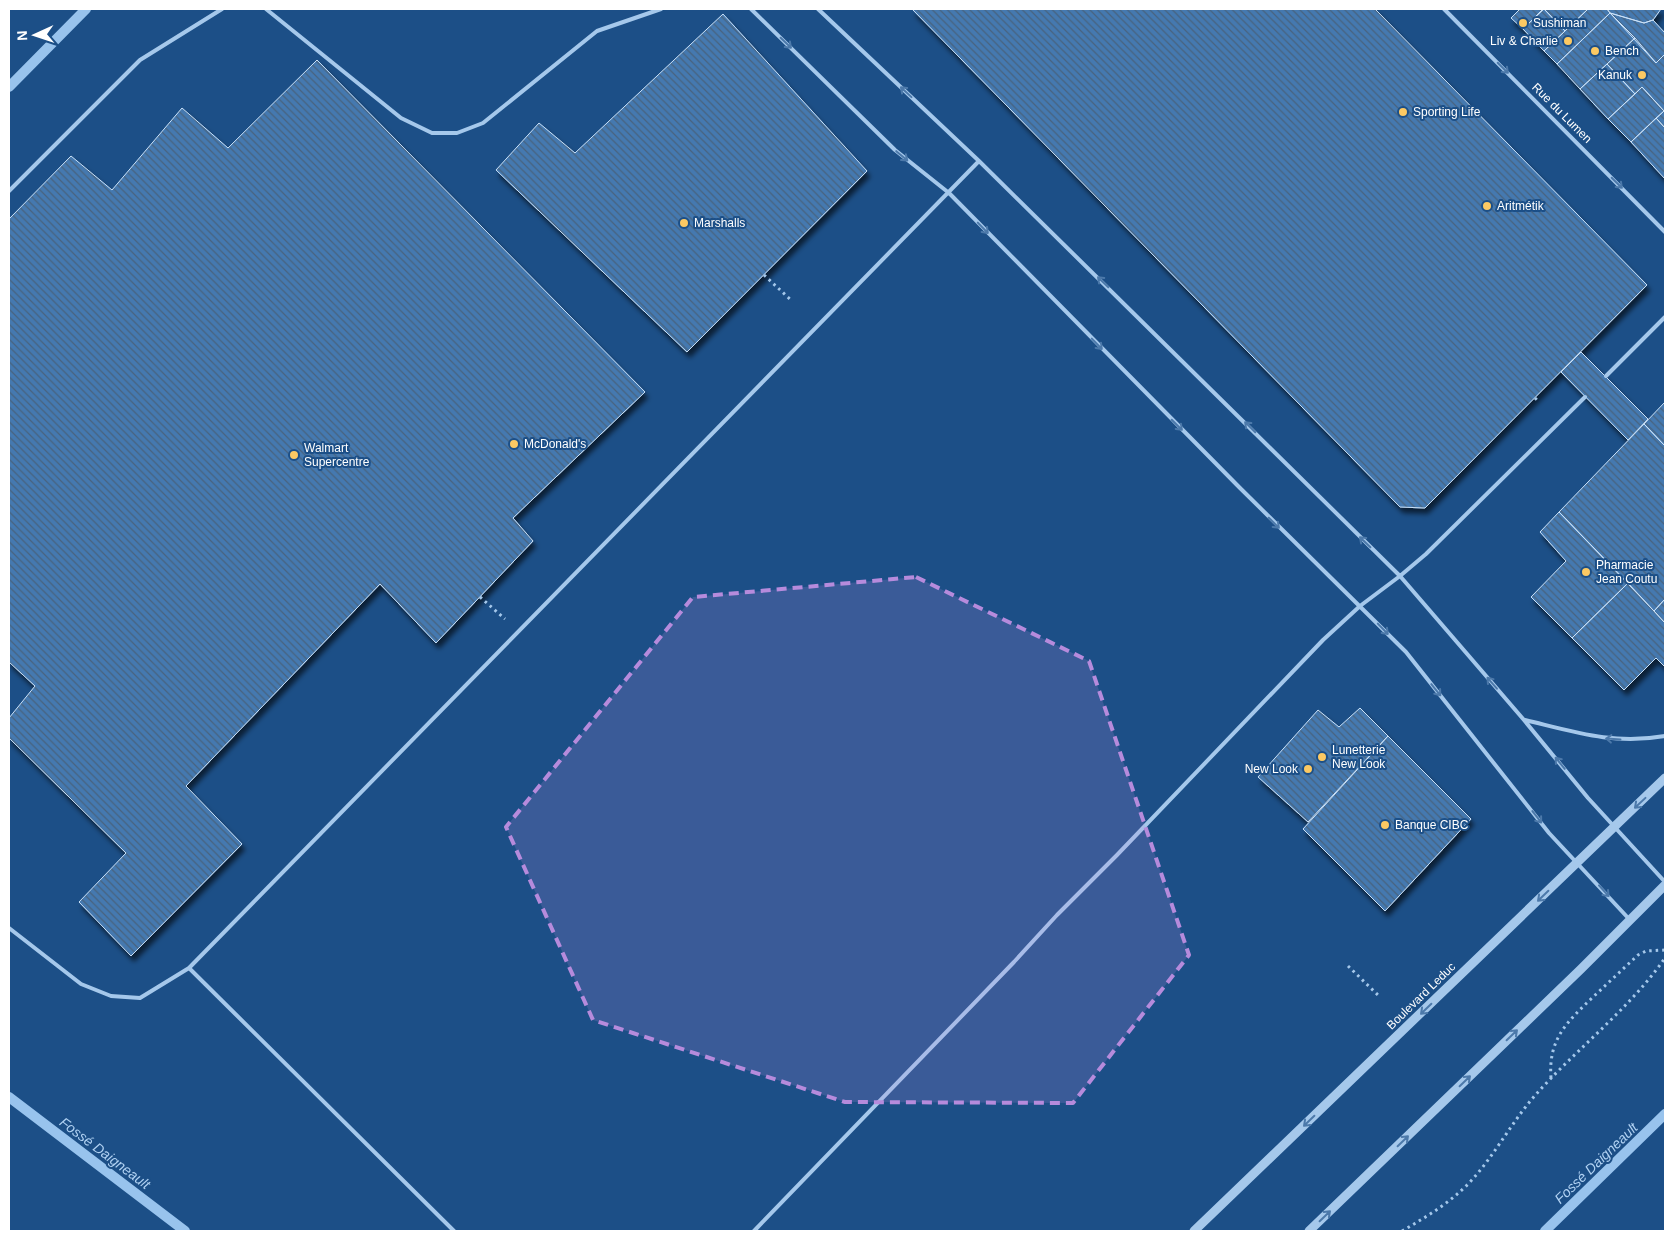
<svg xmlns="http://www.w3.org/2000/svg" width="1674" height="1240" viewBox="0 0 1674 1240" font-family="Helvetica,sans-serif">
<defs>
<pattern id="building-back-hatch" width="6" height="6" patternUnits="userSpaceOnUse" patternTransform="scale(1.25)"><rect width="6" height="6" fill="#4479b0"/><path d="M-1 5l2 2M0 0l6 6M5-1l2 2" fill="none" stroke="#48627e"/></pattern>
<filter id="shadow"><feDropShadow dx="3" dy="5.5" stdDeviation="2.5" flood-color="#0009"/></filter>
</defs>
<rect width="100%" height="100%" fill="#1c4f87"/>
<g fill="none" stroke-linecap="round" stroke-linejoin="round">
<!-- stream -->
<path stroke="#98c3ed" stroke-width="10" d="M9 87 86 9
M9 1097 185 1231
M1545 1231 1665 1114"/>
</g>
<!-- building -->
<path fill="url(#building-back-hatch)" stroke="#cae1f8" filter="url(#shadow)" d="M912 9H1375L1647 285 1425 508 1400 507Z
M1520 9H1543L1523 29 1511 18Z
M1544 9H1588L1565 31Z
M1544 9 1565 31 1544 51 1523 29Z
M1588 9H1607L1610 13 1557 64 1544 51Z
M1607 9H1661L1653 20 1644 23 1610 13Z
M1610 13 1644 23 1653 20 1665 33V54L1656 63Z
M1610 13 1635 38 1580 89 1557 64Z
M723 14 867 171 687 352 496 170 539 123 575 153Z
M1635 38 1656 63 1665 54V128L1656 118 1664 111 1642 87 1635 94 1607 64Z
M317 60 645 392 513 518 533 541 436 643 380 584 186 786 242 844 131 956 79 902 126 853 9 738V718L35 686 9 662V219L71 156 112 190 182 108 228 148Z
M1607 64 1635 94 1608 119 1580 89Z
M1642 87 1664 111 1631 142 1608 119Z
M1656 118 1665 128V179L1631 142Z
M1581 352 1648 419 1628 440 1561 372Z
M1665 402V446L1644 424Z
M1644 424 1665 446V599L1654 611 1559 512Z
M1559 512 1628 583 1572 638 1531 597 1566 561 1540 532Z
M1628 583 1665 623V667L1656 658 1624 690 1572 638Z
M1665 599V623L1654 611Z
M1360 708 1388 736 1308 822 1258 777 1318 710 1339 727Z
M1388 736 1471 819 1385 911 1303 829Z"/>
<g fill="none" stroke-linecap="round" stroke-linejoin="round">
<!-- path -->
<path stroke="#a5c8eb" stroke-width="3" stroke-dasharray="2.5 4" stroke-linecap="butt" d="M764 275 792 301
M1535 398 1538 401
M480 597 505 619
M1348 966 1379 996
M1551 1078C1548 1039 1567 1022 1593 997 1608 983 1623 969 1638 955L1646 951 1665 950
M1402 1231C1426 1217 1450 1203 1470 1182 1496 1154 1513 1119 1539 1091 1580 1046 1630 1008 1665 958"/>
<!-- service -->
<path stroke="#a5c8eb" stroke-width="4" d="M266 9 401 118 432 133H457L483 123 597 31 661 9
M751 9 895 150 949 193 1240 488 1406 652 1549 833 1630 920
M818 9 979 161 1400 576 1524 720 1588 798 1665 882
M1444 9 1665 232
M9 191 140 60 222 9
M1606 376 1665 317
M1525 720C1575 732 1613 745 1665 736
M9 928 81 984 111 996 140 998 189 968 979 161
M189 968 454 1231
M754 1231 1014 962 1057 915 1117 855 1323 640 1360 606 1400 576 1426 554 1585 397"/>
<!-- tertiary -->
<path stroke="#a5c8eb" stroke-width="9" d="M1194 1231 1665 778
M1309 1231 1581 969 1665 885"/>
</g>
<!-- one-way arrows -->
<defs><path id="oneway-shaft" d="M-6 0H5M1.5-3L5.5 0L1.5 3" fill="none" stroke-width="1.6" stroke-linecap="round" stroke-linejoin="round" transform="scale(1.25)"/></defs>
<g stroke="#4c79aa">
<use href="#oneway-shaft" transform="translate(786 43) rotate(44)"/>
<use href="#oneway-shaft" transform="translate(1503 68) rotate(45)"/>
<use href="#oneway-shaft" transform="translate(906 92) rotate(-137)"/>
<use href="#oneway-shaft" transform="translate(902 156) rotate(40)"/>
<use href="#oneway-shaft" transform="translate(1617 183) rotate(45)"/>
<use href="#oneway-shaft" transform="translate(983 228) rotate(46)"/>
<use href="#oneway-shaft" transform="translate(1103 282) rotate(-136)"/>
<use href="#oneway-shaft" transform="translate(1097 344) rotate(46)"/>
<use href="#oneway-shaft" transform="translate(1177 425) rotate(45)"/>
<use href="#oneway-shaft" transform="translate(1250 427) rotate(-135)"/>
<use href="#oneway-shaft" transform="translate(1274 523) rotate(45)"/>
<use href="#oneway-shaft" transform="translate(1365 542) rotate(-136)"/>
<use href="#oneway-shaft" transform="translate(1383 629) rotate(46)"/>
<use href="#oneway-shaft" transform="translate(1492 683) rotate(-131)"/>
<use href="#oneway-shaft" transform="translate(1436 690) rotate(51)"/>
<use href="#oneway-shaft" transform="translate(1613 739) rotate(-176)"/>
<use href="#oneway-shaft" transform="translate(1560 763) rotate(-129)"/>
<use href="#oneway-shaft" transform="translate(1640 803) rotate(137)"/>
<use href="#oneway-shaft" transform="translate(1537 817) rotate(52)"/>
<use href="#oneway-shaft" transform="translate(1604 891) rotate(48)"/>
<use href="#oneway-shaft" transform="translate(1543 896) rotate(136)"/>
<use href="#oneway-shaft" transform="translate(1426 1009) rotate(136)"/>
<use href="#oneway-shaft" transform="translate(1512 1035) rotate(-44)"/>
<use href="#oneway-shaft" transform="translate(1465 1081) rotate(-44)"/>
<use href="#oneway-shaft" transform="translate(1309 1121) rotate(136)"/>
<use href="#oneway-shaft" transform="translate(1403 1141) rotate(-44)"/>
<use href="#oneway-shaft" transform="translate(1325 1216) rotate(-44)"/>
</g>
<!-- marked area -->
<path fill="#b68bdc" fill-opacity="0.2" stroke="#b68bdc" stroke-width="4" stroke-dasharray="10 6" stroke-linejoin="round" d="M916 577 1089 661 1189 955 1073 1103 845 1102 593 1020 506 827 693 597Z"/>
<!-- markers -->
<g fill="#fcc963" stroke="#1c4f87" stroke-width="2">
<circle cx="1523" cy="23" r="5"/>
<circle cx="1568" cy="41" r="5"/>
<circle cx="1595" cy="51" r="5"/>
<circle cx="1642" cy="75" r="5"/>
<circle cx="1403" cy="112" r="5"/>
<circle cx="1487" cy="206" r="5"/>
<circle cx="684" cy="223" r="5"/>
<circle cx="514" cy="444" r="5"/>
<circle cx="294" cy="455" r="5"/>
<circle cx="1586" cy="572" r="5"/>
<circle cx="1322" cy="757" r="5"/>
<circle cx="1308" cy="769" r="5"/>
<circle cx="1385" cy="825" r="5"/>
</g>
<g text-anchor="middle" stroke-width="4" stroke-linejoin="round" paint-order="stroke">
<!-- poi labels -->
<g font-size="12" fill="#fff" stroke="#1c4f87" text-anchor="start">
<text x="1533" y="27">Sushiman</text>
<text x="1558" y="45" text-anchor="end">Liv &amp; Charlie</text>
<text x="1605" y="55">Bench</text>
<text x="1632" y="79" text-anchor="end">Kanuk</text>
<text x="1413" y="116">Sporting Life</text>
<text x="1497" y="210">Aritmétik</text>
<text x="694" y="227">Marshalls</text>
<text x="524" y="448">McDonald's</text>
<text x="304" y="452">Walmart<tspan x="304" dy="14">Supercentre</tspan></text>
<text x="1596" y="569">Pharmacie<tspan x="1596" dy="14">Jean Coutu</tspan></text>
<text x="1332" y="754">Lunetterie<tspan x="1332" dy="14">New Look</tspan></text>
<text x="1298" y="773" text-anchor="end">New Look</text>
<text x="1395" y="829">Banque CIBC</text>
</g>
<!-- street labels -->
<g font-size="12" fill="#fff" stroke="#1c4f87">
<text transform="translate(1562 113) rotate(45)" y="4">Rue du Lumen</text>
<text transform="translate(1421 996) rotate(-44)" y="4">Boulevard Leduc</text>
</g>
<!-- water labels -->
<g font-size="14" font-style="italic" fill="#b1d2f3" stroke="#1c4f87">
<text transform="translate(105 1153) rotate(37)" y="5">Fossé Daigneault</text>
<text transform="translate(1596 1163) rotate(-44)" y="5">Fossé Daigneault</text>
</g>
</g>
<!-- border -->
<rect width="1674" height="1240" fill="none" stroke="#ffffff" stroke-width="20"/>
<!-- north arrow -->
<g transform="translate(35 35) rotate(267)" stroke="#1c4f87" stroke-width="4" paint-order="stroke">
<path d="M0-4L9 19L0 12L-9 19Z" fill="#ffffff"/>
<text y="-8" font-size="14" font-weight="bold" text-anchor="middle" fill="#ffffff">N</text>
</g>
</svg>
